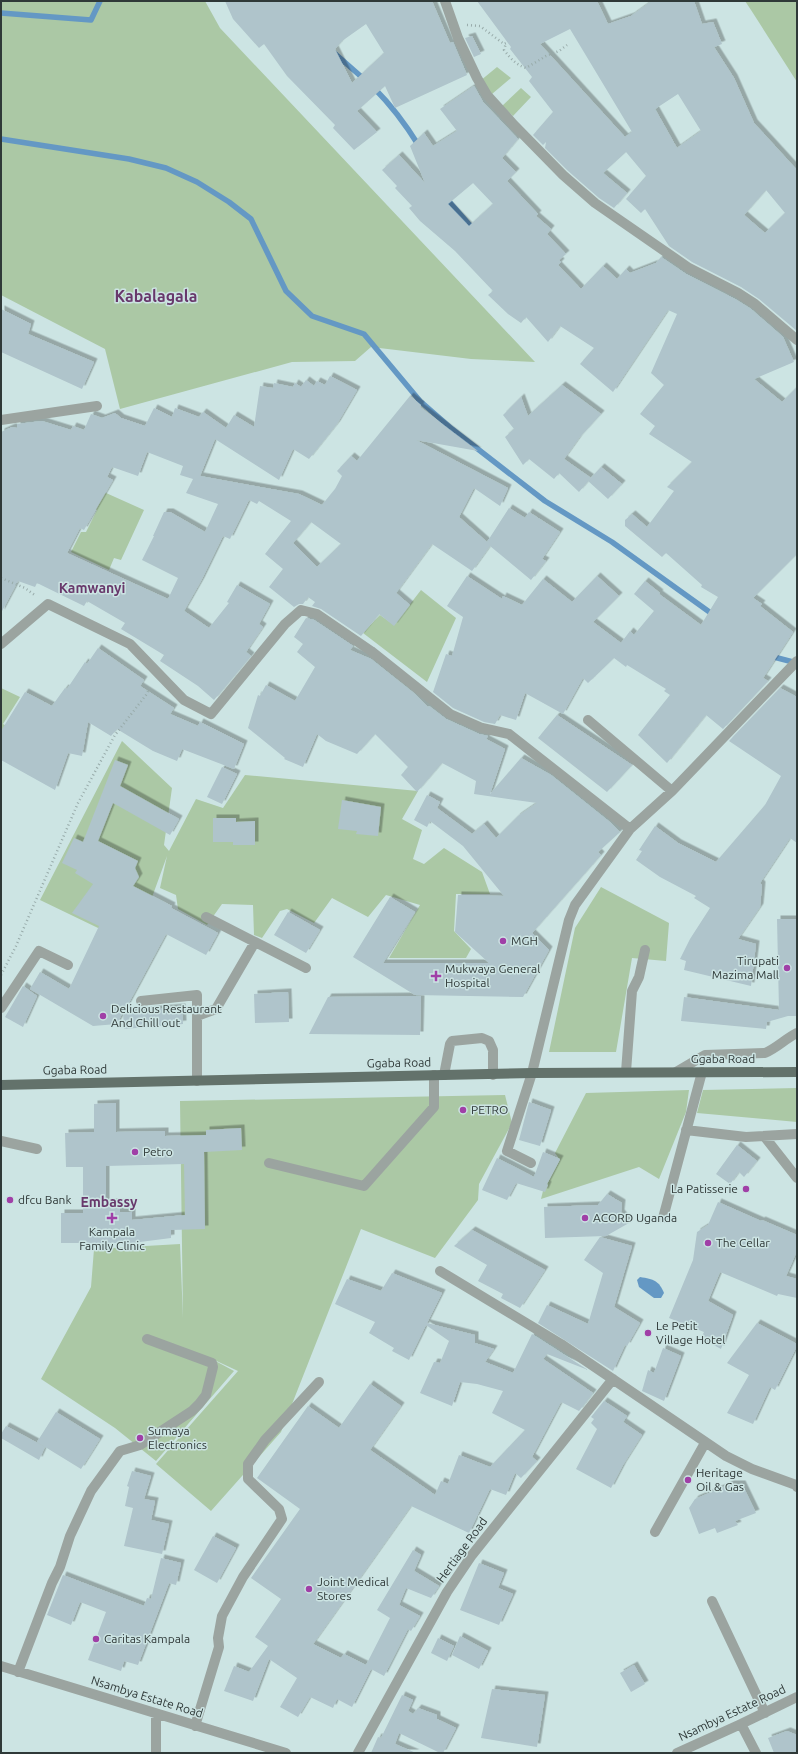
<svg xmlns="http://www.w3.org/2000/svg" width="798" height="1754" viewBox="0 0 798 1754" font-family="Ubuntu,sans-serif">
<defs>
<filter id="shadow"><feDropShadow dx="3.5" dy="-3.5" stdDeviation="0" flood-color="#0004"/></filter>
</defs>
<rect width="100%" height="100%" fill="#cce4e3"/>
<!-- green -->
<path fill="#abc8a5" d="M1 1H205L220 28 535 362 471 359 371 347 355 361 292 362 120 409 105 349 1 295Z
M745 1H797V82L751 10Z
M497 67 511 78 492 94 480 81Z
M521 88 531 97 513 116 502 106Z
M86 484 144 510 121 560 114 558 109 570 71 552 81 532H86L97 510 77 500Z
M421 590 456 618 427 682 363 633 380 615 394 625Z
M1 688 20 697 3 724 25 737 1 743Z
M122 741 172 788 164 845 169 851 196 799 223 808 245 775 418 791 402 819 422 830 413 859 424 864 444 848 482 872 490 894H456L454 931 471 949 466 958H389L420 905 386 895 368 917 332 898 314 923 287 909 280 911 262 938 254 935 253 905 222 904 207 925 178 909 176 895 160 888 167 856 143 922 125 941 40 900Z
M601 887 669 923 666 961 632 958 616 1052H549L575 928Z
M797 1088V1122L697 1113 703 1090Z
M689 1090 686 1112 659 1179 639 1167 541 1199 543 1191 560 1160 555 1153 586 1093Z
M505 1095 512 1123 479 1184 478 1200 435 1258 361 1229 281 1432 211 1511 156 1464 238 1371 208 1357 234 1371 156 1461 115 1428 41 1379 91 1287 94 1249 180 1244 183 1318 180 1101Z"/>
<!-- water -->
<path fill="#6498c4" d="M640 1277C654 1279 659 1281 664 1293L661 1298H654L639 1287 637 1280Z"/>
<g fill="none" stroke-linecap="round" stroke-linejoin="round">
<!-- stream -->
<path stroke="#6498c4" stroke-width="5.5" d="M1 13 91 20 100 1
M332 51 365 80
M374 88C391 105 406 125 419 146
M1 139 129 159 166 168 197 182 229 202 251 219 286 291 312 316 364 334 420 401 452 429 545 501 612 542 715 616
M446 198 474 230
M770 656 793 662"/>
</g>
<!-- building -->
<path fill="#afc4cb" fill-rule="evenodd" filter="url(#shadow)" d="M225 1H432L450 43 453 42 467 75 395 108 385 86 357 111 377 132 354 150 333 128 335 125 287 76 264 44 259 48 233 19ZM366 24 384 53 352 83 335 49 342 41Z
M477 1H597L608 24 631 16 652 1H694L702 24 713 22 722 44 714 47 734 78 754 123 797 170V331L759 299 741 287 692 262 669 246 645 209 641 213 626 199 646 176 626 152 603 173 627 193 614 208 599 198 567 170 545 148 546 142 543 145 533 135 553 112 529 81 532 77 510 49 511 47ZM570 29 632 132 625 137 540 44ZM678 94 701 131 677 148 655 109ZM766 190 785 213 765 233 744 215Z
M472 36 481 54 474 57 465 38Z
M474 86 483 102 518 139 502 158 516 172 507 181 538 214 536 216 551 229 547 234 566 254 559 260 561 262 558 265 581 289 603 266 617 279 626 269 630 273 656 263 661 257 686 274 735 299 751 309 783 337 794 362 754 379 782 402 797 387V554L753 598 762 604 760 606 793 632 763 678 768 681 723 729 706 715 667 763 638 735 670 695 664 691 666 689 627 665 626 667 614 658 588 683 583 678 563 714 525 693 516 720 500 715 495 724 484 722 453 708 433 692 446 654 452 656 463 617 447 606 467 576 502 599 503 596 522 605 543 579 572 602 597 576 619 596 593 622 621 643 630 631 634 635 654 611 634 594 645 581 660 593 659 594 701 625 718 597 701 587 702 585 666 553 662 557 625 526V520L632 514 647 527 674 491 667 487 692 462 649 434 655 426 640 414 664 385 651 373 677 314 668 310 613 392 580 364 594 348 560 326 548 342 526 317 521 323 508 314 488 295 493 291 455 251 420 221 409 208 412 206 395 188 397 186 382 170 399 155 425 183 410 146 424 133 433 146 457 131 440 109ZM473 183 493 204 469 226 448 204Z
M1 309 31 324 28 334 94 362 82 389 1 352Z
M330 376 357 390 337 424 309 459 293 449 279 480 215 439 200 476 299 494 322 505 335 489 342 476 337 471 351 456 357 461 410 396 421 405 420 407 478 451 416 440 508 488 500 506 474 488 459 517 487 542 509 508 525 518 529 512 560 532 542 559 546 561 531 580 490 546 472 571 432 544 396 593 410 605 394 626 379 614 361 636 321 609 312 606 315 602 308 597 303 604H299L294 607 269 587 283 569 265 554 291 521 259 501 257 504 249 500 230 539 223 536 201 581 184 611 209 628 229 603 227 602 237 585 270 604 259 624 263 627 246 652 251 656 214 700 198 686 160 661 164 655 121 629 125 623 87 601 84 606 37 583 35 587 18 581 1 613V432L12 427 17 428V424L42 421 71 430 73 426 84 430 91 414 102 418 115 413 121 418 145 426 154 408 172 417 175 408 199 417 203 412 226 428 234 415 254 427 260 386 273 388 274 383 293 387 295 383 301 387 306 380 314 386 317 381 325 385ZM147 452 183 466 180 475 193 479 186 493 218 504 205 532 170 512H164L153 536H154L142 560 178 578 168 599 67 553 80 528 84 530 113 480 107 477 112 467 138 476ZM311 522 341 544 317 567 293 543Z
M562 385 601 414 579 438 564 459 591 478 579 492 559 473 554 479 529 459 523 465 505 437 514 429 503 415 521 397 528 416Z
M601 467 622 484 608 499 588 481Z
M306 618 314 620 353 646 350 650 371 659 415 694 428 707 429 706 446 719 479 734 488 736 486 739 505 749 490 794 521 758 551 775 611 823 620 832 598 852 601 855 532 933 549 950 523 997 415 995 353 957 390 897 415 912 383 963H489L455 932 458 895 504 896 463 846 430 821 427 827 414 820 427 795 440 802 437 808 472 834 484 824 496 838 518 816 537 803 474 794 476 781 442 763 417 792 401 775 408 767 375 734 357 754 326 741 317 734 303 767 284 759 285 758 248 728 258 695 260 696 266 685 295 701 315 667 297 652 303 644 294 637Z
M98 648 144 680 140 686 174 708 170 714 198 726 200 722 244 744 234 769 182 749 177 761 153 751 117 729 111 736 88 722 82 756 68 753 55 790 1 760V731L25 692 52 706 65 688 67 689 85 662 87 664Z
M780 688 797 697V843L790 838 760 883 762 885 760 907 738 939 756 944 751 986 684 970 686 961 680 959 690 939 710 908 694 898 696 896 660 877 636 860 642 851 639 850 655 826 678 843 716 862 765 805 781 776 729 741Z
M557 715 632 765 607 792 538 738Z
M115 760 128 765 120 786 179 819 170 835 113 803 98 841 138 861 135 868 139 877 133 886 172 906 171 908 218 933 206 955 166 934 124 1012 182 1007 183 1024 124 1029 123 1012 117 1024 93 1026 30 989 40 972 69 989 99 926 72 913 93 884 75 873 77 870 62 863 74 838 83 842Z
M222 767 237 774 222 804 207 797Z
M342 800 381 807 378 836 356 834 357 831 338 829Z
M213 818H236V822L255 821V845H233V842H213Z
M288 912 320 930 306 953 274 935Z
M777 919H797V1016H788L767 1022 766 1029 681 1021 684 997 779 1010Z
M23 986 37 996 23 1027 5 1017Z
M288 992 289 1022 255 1023 254 994Z
M421 996 420 1035 309 1034 328 997Z
M529 1102 551 1110 540 1146 519 1140Z
M116 1103V1132L165 1131V1136L206 1135V1130L241 1128 242 1150 204 1152 205 1229 171 1230V1238L132 1243H61V1213H83V1167H66L65 1133 94 1132V1104ZM184 1164 185 1215 132 1220V1212H120V1202H106V1166Z
M737 1145 757 1161 744 1177 739 1172 730 1184 716 1174Z
M543 1152 560 1159 547 1184 548 1185 545 1192 516 1183 507 1200 482 1190 497 1158 534 1177Z
M607 1194 622 1203 621 1213 629 1223 606 1236 545 1238 544 1207 598 1205Z
M718 1202 761 1221 762 1220 797 1235V1251L786 1276 797 1279V1298L778 1294 777 1296 720 1272 708 1301 733 1315 721 1349 701 1338 704 1332 669 1318 693 1260 697 1232 708 1225Z
M472 1230 545 1270 520 1308 501 1298 503 1294 478 1281 487 1265 454 1246Z
M600 1237 632 1246 614 1307 640 1323 627 1346 625 1345 613 1371 538 1323 547 1305 588 1324 603 1273 584 1260Z
M392 1273 442 1293 427 1323 475 1335V1343L494 1349 485 1362 513 1373 532 1334 588 1370 547 1354 543 1359 593 1393 579 1411 561 1402 532 1457 537 1461 521 1478 515 1473 506 1495 490 1489 469 1533 411 1506 313 1644 341 1658 344 1654 366 1665 390 1618 377 1610 413 1550 421 1555 414 1571 439 1586 431 1598 406 1588 399 1605 420 1616 411 1631 408 1629 384 1676 371 1669 352 1707 337 1699 333 1708 310 1697 298 1717 280 1707 297 1678 269 1659 253 1701 224 1691 234 1666 249 1672 268 1646 255 1637 281 1599 251 1578 300 1509 257 1478 308 1406 339 1428 370 1384 401 1406 370 1450 435 1495 441 1481 448 1484 459 1455 490 1467 525 1430 492 1413 503 1391 477 1384 460 1382 452 1406 420 1393 434 1362 440 1363 449 1341 426 1325 409 1360 392 1351 394 1348 369 1333 375 1322 335 1304 347 1279 381 1291Z
M757 1323 797 1344V1346L775 1390 770 1387 753 1424 727 1413 749 1375 727 1363Z
M663 1348 681 1356 664 1401 642 1391 648 1370 654 1373Z
M604 1401 627 1416 623 1422 642 1435 623 1465 611 1488 576 1469 597 1429 591 1423 594 1419 591 1417Z
M56 1412 100 1439 81 1469 37 1442Z
M6 1426 45 1447 39 1460 1 1438V1434Z
M132 1471 151 1476 144 1499 155 1501 151 1520 169 1524 162 1554 124 1546 133 1508 125 1506 129 1487 127 1486Z
M730 1484H742L756 1513 735 1521 738 1525 717 1533 715 1528 699 1534 689 1508 695 1499Z
M213 1536 236 1548 217 1583 194 1570Z
M161 1558 181 1563 176 1585 169 1583 138 1665 124 1661 121 1671 88 1660 106 1612 80 1602 71 1625 47 1615 63 1575 144 1606 147 1598 151 1599Z
M479 1563 504 1573 498 1588 513 1594 499 1625 460 1610Z
M460 1636 488 1651 479 1669 452 1655Z
M438 1638 454 1646 447 1661 431 1653Z
M634 1665 645 1684 631 1692 620 1673Z
M492 1689 545 1695 537 1747 481 1738Z
M402 1695 413 1700 408 1711 413 1714 418 1708 437 1715V1719L456 1728 443 1753H440L399 1733 395 1744 416 1753H371L378 1737 381 1738Z
M787 1731 797 1735V1753H774L768 1738Z"/>
<g fill="none" stroke-linecap="round" stroke-linejoin="round">
<!-- path -->
<path stroke="#98abaa" stroke-width="2.5" stroke-dasharray="1 3" stroke-linecap="butt" d="M467 25 480 26 504 44 506 43 504 50C511 59 515 64 526 68L546 56 559 51 567 45
M1 578 25 588 36 596
M1 975 16 946 78 803 115 735 146 695 151 685"/>
<!-- minor -->
<path stroke="#9ba4a0" stroke-width="10" d="M445 1 458 38 477 78 487 95 514 125 563 175 595 203 689 268 738 293 755 304 797 340
M1 420 97 406
M1 644 48 604 130 644 184 700 211 714 285 624 301 610 317 614 371 651 450 714 482 728 509 734 630 829
M588 720 672 791
M206 917 255 942
M141 1001 197 995V1081
M1 1008 39 951 68 965
M197 1016 216 1009 255 942 306 968
M626 1072 632 991 639 977 645 950
M676 1072 705 1055 765 1053C777 1048 785 1039 797 1033
M444 1075 450 1044 452 1041 482 1038 489 1041 493 1050V1075
M686 1130 746 1137 797 1134
M764 1136 797 1178
M1 1141 37 1149
M269 1163 364 1186 434 1107V1075
M531 1163 507 1151 532 1073 569 920 575 905 630 829 672 791 797 661
M663 1218 702 1072
M440 1271 561 1344 726 1456 752 1469 796 1485 797 1487
M655 1532 705 1443
M712 1601 765 1713
M1 1666 286 1753
M18 1672 52 1583 60 1567 70 1536 91 1491 120 1451 140 1445 192 1411 199 1404 206 1395 213 1367 212 1363 147 1339
M741 1724 756 1753
M195 1726 219 1647 218 1638 222 1616 243 1577 282 1519 279 1509 248 1479V1464L265 1440 319 1382
M156 1753V1714
M358 1753 447 1592 472 1555 613 1379
M677 1753 741 1724 797 1697"/>
<!-- major -->
<path stroke="#63726b" stroke-width="10" d="M1 1085 532 1073 797 1072"/>
</g>
<!-- markers -->
<g fill="#a03fa7" stroke="#cce4e3" stroke-width="1.5">
<circle cx="503" cy="941" r="4"/>
<circle cx="787" cy="968" r="4"/>
<path d="M434 970h4v4h4v4h-4v4h-4v-4h-4v-4h4z"/>
<circle cx="103" cy="1016" r="4"/>
<circle cx="463" cy="1110" r="4"/>
<circle cx="135" cy="1152" r="4"/>
<circle cx="746" cy="1189" r="4"/>
<circle cx="10" cy="1200" r="4"/>
<path d="M110 1212h4v4h4v4h-4v4h-4v-4h-4v-4h4z"/>
<circle cx="585" cy="1218" r="4"/>
<circle cx="708" cy="1243" r="4"/>
<circle cx="648" cy="1333" r="4"/>
<circle cx="140" cy="1438" r="4"/>
<circle cx="688" cy="1480" r="4"/>
<circle cx="309" cy="1589" r="4"/>
<circle cx="96" cy="1639" r="4"/>
</g>
<g text-anchor="middle" stroke-width="3" stroke-linejoin="round" paint-order="stroke">
<!-- poi labels -->
<g font-size="12" fill="#2f3938" stroke="#cce4e3" text-anchor="start">
<text x="511" y="945">MGH</text>
<text x="779" y="965" text-anchor="end">Tirupati<tspan x="779" dy="14">Mazima Mall</tspan></text>
<text x="445" y="973">Mukwaya General<tspan x="445" dy="14">Hospital</tspan></text>
<text x="111" y="1013">Delicious Restaurant<tspan x="111" dy="14">And Chill out</tspan></text>
<text x="471" y="1114">PETRO</text>
<text x="143" y="1156">Petro</text>
<text x="738" y="1193" text-anchor="end">La Patisserie</text>
<text x="18" y="1204">dfcu Bank</text>
<text x="593" y="1222">ACORD Uganda</text>
<text x="112" y="1236" text-anchor="middle">Kampala<tspan x="112" dy="14">Family Clinic</tspan></text>
<text x="716" y="1247">The Cellar</text>
<text x="656" y="1330">Le Petit<tspan x="656" dy="14">Village Hotel</tspan></text>
<text x="148" y="1435">Sumaya<tspan x="148" dy="14">Electronics</tspan></text>
<text x="696" y="1477">Heritage<tspan x="696" dy="14">Oil &amp; Gas</tspan></text>
<text x="317" y="1586">Joint Medical<tspan x="317" dy="14">Stores</tspan></text>
<text x="104" y="1643">Caritas Kampala</text>
</g>
<!-- street labels -->
<g font-size="12" fill="#2f3938" stroke="#cce4e3">
<text x="723" y="1063">Ggaba Road</text>
<text transform="translate(399 1063) rotate(-1)" y="4">Ggaba Road</text>
<text transform="translate(75 1070) rotate(-1)" y="4">Ggaba Road</text>
<text transform="translate(462 1550) rotate(-54)" y="4">Hertiage Road</text>
<text transform="translate(147 1697) rotate(17)" y="4">Nsambya Estate Road</text>
<text transform="translate(732 1713) rotate(-25)" y="4">Nsambya Estate Road</text>
</g>
<!-- quarter labels -->
<g font-size="14" font-weight="bold" fill="#68386b" stroke="#cce4e3">
<text x="92" y="593">Kamwanyi</text>
<text x="109" y="1207">Embassy</text>
</g>
<!-- district labels -->
<g font-size="16" font-weight="bold" fill="#68386b" stroke="#cce4e3">
<text x="156" y="302">Kabalagala</text>
</g>
</g>
<!-- border -->
<rect width="798" height="1754" fill="none" stroke="#2f3938" stroke-width="4"/>
</svg>
